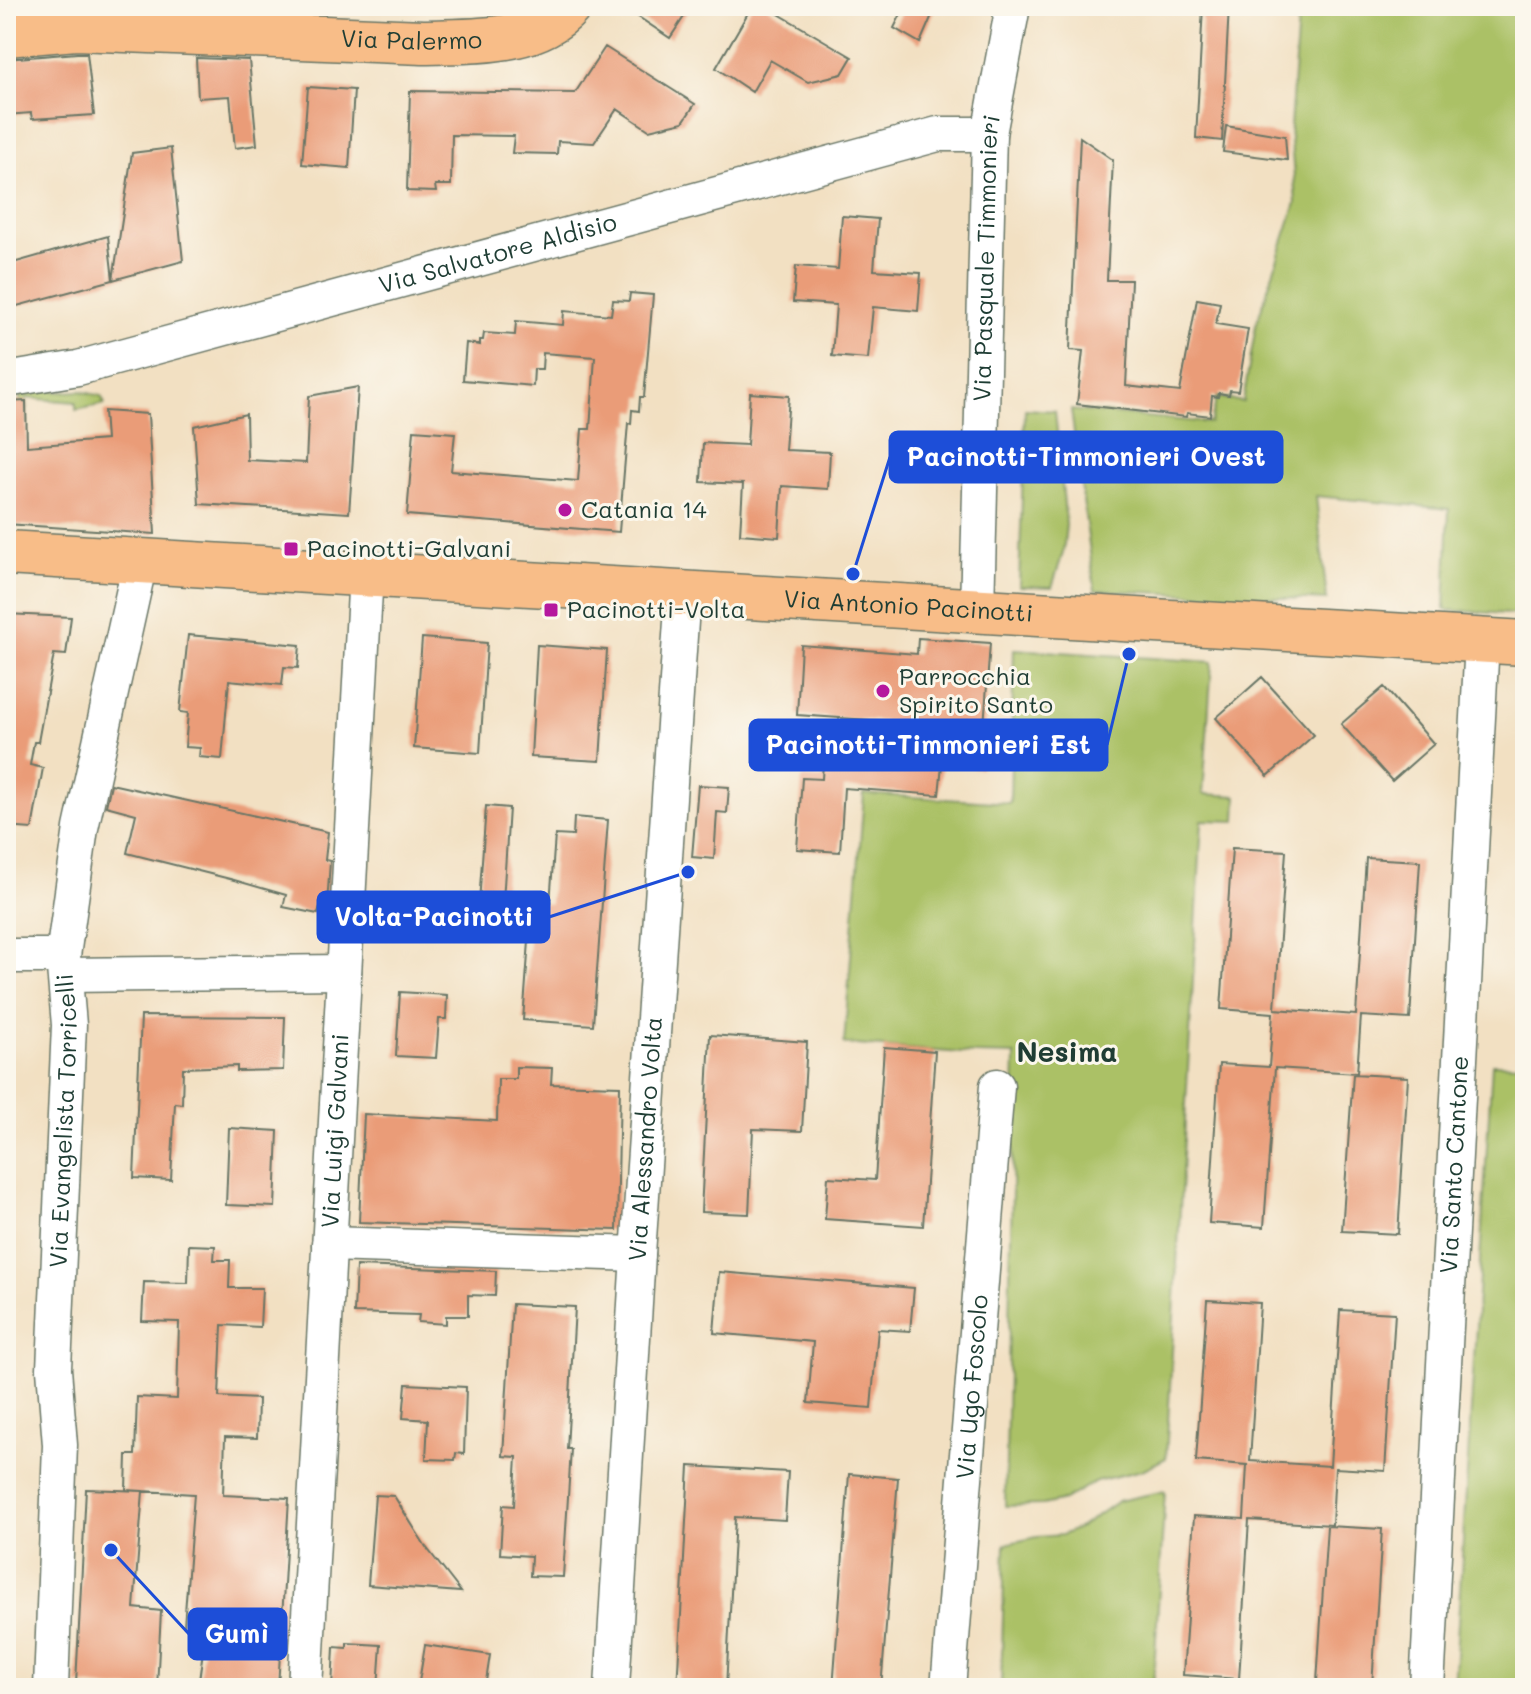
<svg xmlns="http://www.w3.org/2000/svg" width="1531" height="1694" viewBox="0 0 1531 1694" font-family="Mali,sans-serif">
<rect width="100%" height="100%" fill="#fbf7ec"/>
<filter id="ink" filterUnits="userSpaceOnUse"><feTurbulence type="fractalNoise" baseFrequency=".0125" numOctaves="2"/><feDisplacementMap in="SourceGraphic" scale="16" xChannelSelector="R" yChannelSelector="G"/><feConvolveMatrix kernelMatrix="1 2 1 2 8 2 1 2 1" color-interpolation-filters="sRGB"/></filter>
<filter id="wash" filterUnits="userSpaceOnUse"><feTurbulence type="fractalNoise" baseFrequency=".006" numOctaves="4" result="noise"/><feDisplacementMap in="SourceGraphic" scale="32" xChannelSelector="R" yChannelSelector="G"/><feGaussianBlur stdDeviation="1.8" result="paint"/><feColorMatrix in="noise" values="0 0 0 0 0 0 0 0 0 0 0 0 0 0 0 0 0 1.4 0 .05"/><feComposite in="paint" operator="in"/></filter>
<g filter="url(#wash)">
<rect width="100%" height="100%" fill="#f2e0c2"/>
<!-- green -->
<path fill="#abc166" stroke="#657f4d" stroke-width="2" d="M1299 6H1525V615L1445 610 1449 509 1316 496 1327 600 1095 590 1071 410 1211 423 1217 397 1243 402 1256 325 1296 203 1290 127Z
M24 386 60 392 80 391 101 396 105 404 76 410V402L26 398 27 422 20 423V395Z
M1025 409 1055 411 1066 525 1063 553 1052 587 1019 586Z
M1014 649 1212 662 1203 794 1237 796 1236 821 1202 820 1166 1458 1142 1470 1096 1481 1064 1500 1043 1505 1005 1506 1015 1055 976 1054 844 1044 864 794 1010 803Z
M1492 1064 1525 1065V1688H1454Z
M1165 1491 1153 1688H1001L1005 1544 1037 1537 1062 1535 1082 1526 1118 1501Z"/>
<g id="blocks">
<!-- building -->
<path fill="#ea9c78" d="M194 6H244V10L194 8Z
M622 6H691L670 38Z
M752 6H765L852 57 842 74 808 82 770 60 752 92 716 68Z
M905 6H936L920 43 894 28Z
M1203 6H1229L1222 141 1196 138Z
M605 47 695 104 683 122 649 130 617 109 594 143 558 141 557 154 512 153 514 136 452 135 451 185H435L436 192 407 191 410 91 575 93Z
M77 53H87L94 115 32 119 31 113 6 115V59Z
M196 58 249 60 257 145 235 148 230 96 198 98Z
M308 87 354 90 349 168 302 164Z
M1226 126 1285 136 1287 160 1223 152Z
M1080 137 1113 160 1107 280H1131L1126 386 1180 392 1197 299 1220 303 1216 324 1248 329 1238 391 1230 390 1229 395 1219 393 1218 397 1212 396 1210 416 1187 413 1186 417 1077 404 1083 351 1070 350Z
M171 148 183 261 113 280 132 153Z
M842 216 878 219 874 270 921 273 918 311 873 307 868 359 832 356 836 305 793 302 796 266 838 269Z
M108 236 113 280 6 309V265Z
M630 293 653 295 644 397H640L639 411 632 410 631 424 628 423 619 532 407 515 414 430 455 433 451 471 578 481 582 429H590L595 357 543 353 542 369H534L533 386 463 380 466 343 480 345V340H483L484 333 515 335 516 321 563 325 564 311 611 315 613 300 629 301Z
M358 387 349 513 199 504 194 426 246 414 247 460 306 463 309 396Z
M750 393 789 396 785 450 830 452 828 489 782 486 779 537 740 534 743 484 701 482 703 443 747 445Z
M26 401 27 446 106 440 104 411 148 414 155 534 6 524V402Z
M6 614 71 617 66 655 54 654 38 742H34L30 765 43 768 32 829 6 827Z
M188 635 300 645 298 668 284 667 282 685 229 680 222 759 199 757 200 748 185 747 188 713 180 712Z
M422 638 487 643 480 753 414 748Z
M918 638 990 643 981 768 942 765 939 795 844 788 840 852 797 849 802 778 822 779 823 762 908 769 912 723 797 715 801 645 917 654Z
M537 645 607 650 600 761 531 757Z
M1262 677 1314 735 1268 776 1216 718Z
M1384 687 1434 744 1392 781 1341 724Z
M111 784 328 832 325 860 330 861 327 905 321 904 318 914 283 907 286 895 234 880 127 853 136 814 106 806Z
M698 785 729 787 727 813 717 812 714 859 692 857Z
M486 806 509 808 502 917 478 916Z
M574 817 608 820 593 1025 523 1020 532 902 550 904 555 835 573 836Z
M1232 848 1286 851 1275 1009 1356 1015 1366 858 1420 861 1410 1019 1361 1016 1357 1073 1275 1068 1264 1227 1209 1223 1219 1064 1269 1067 1273 1013 1221 1009Z
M400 992 447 995 446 1019H439L436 1058 396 1056Z
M141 1016 285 1017 283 1070 237 1071V1066L183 1068 182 1104 175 1103 171 1180 134 1178Z
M710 1035 807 1042 802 1131 753 1129 749 1214 701 1212Z
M884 1047 935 1051 923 1226 825 1219 828 1177 875 1180Z
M516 1067 552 1068 551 1084 620 1086 617 1230 359 1222 364 1114 497 1121 498 1079H516Z
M1353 1074 1408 1077 1398 1234 1342 1231Z
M229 1128 278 1131 275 1207 226 1205Z
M189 1245 215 1246 214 1260H230L229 1288H262L260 1327 222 1325 219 1397 258 1399 257 1438 225 1437 223 1495 289 1498 278 1688H198L206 1628 184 1626 194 1494 126 1490 127 1455H135L137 1397 177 1399 179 1322 142 1321 144 1282 188 1283Z
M356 1266 496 1271 495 1296 468 1295V1316H446V1324L418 1322 419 1315 354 1313Z
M719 1272 914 1288 910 1331 878 1329 871 1408 808 1403 813 1342 714 1333Z
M1207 1300 1260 1303 1250 1461 1330 1466 1340 1310 1395 1313 1385 1471 1335 1468 1332 1525 1249 1520 1239 1679 1183 1675 1194 1516 1244 1519 1247 1465 1196 1461Z
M512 1304 575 1307 567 1449H571L563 1577 530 1576 531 1556 500 1554 503 1505 514 1506 517 1457 503 1456Z
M406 1384 466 1387 464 1454 456 1453 455 1460 426 1459 428 1420 403 1418Z
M689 1466 788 1472 785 1520 735 1517 726 1688H677Z
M849 1474 898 1478 881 1688H833Z
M86 1489 143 1491 134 1608 161 1611 157 1688H112L76 1684Z
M375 1495 394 1496 426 1547 461 1592 368 1585Z
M1327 1526 1382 1529 1372 1686 1317 1682Z
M347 1643 381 1645 378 1688H332L334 1647 347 1648Z
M425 1645 490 1655 485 1688H418Z"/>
</g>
</g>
<g filter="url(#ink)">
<use href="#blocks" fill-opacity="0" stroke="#697666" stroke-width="2"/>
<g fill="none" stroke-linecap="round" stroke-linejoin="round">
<!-- minor casing -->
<g stroke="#697666" stroke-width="37">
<g id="minor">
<path id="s1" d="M6 380 78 368 938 134H989"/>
<path id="s2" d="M977 610 989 134 1013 6"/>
<path d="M6 956H63"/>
<path d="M65 975 344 972"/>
<path d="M329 1244 638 1254"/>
<path id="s3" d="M51 1688 60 1445 54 1369 69 1025 63 956 81 828 140 562"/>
<path id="s4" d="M305 1688 366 573"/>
<path id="s5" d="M612 1688 638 1254 683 592"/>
<path id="s6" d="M948 1688 997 1086"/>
<path id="s7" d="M1427 1688 1482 641"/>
</g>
</g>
<!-- major casing -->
<g stroke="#697666" stroke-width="47">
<g id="major">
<path id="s8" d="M6 34 76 28 423 42C471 40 534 45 569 6"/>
<path id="s9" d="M6 553 1525 643"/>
</g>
</g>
<!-- minor -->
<use href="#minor" stroke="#fff" stroke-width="34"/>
<!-- major -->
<use href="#major" stroke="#f8bd88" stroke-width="44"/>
</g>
</g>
<!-- markers -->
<g fill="#b5179e" stroke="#fbf7ec" stroke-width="3">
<circle cx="565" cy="510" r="8"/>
<rect x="283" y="541" width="16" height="16" rx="4"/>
<rect x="543" y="602" width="16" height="16" rx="4"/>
<circle cx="883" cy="691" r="8"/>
</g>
<g text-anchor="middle" stroke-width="6" stroke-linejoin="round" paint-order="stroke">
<!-- street labels -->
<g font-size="24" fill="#1f3d34" stroke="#fbf7ec">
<text dy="8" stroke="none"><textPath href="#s8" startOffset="406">Via Palermo</textPath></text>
<text dy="8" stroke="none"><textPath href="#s1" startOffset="508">Via Salvatore Aldisio</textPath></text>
<text dy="8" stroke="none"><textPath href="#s2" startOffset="352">Via Pasquale Timmonieri</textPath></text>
<text dy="8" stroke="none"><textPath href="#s9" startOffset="904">Via Antonio Pacinotti</textPath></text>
<text dy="8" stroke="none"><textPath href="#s3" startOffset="568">Via Evangelista Torricelli</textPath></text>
<text dy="8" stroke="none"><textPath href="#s4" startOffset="558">Via Luigi Galvani</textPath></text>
<text dy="8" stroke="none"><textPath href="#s5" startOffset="550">Via Alessandro Volta</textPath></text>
<text dy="8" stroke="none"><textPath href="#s7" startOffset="524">Via Santo Cantone</textPath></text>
<text dy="8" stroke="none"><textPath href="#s6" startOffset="302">Via Ugo Foscolo</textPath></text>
</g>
<!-- poi labels -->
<g font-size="24" fill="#1f3d34" stroke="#fbf7ec" text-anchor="start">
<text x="581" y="518">Catania 14</text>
<text x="307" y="557">Pacinotti-Galvani</text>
<text x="567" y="618">Pacinotti-Volta</text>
<text x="899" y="685">Parrocchia<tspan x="899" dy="28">Spirito Santo</tspan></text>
</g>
<!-- quarter labels -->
<g font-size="28" font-weight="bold" fill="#1f3d34" stroke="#fbf7ec">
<text x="1067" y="1062">Nesima</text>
</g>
</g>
<!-- callouts -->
<path fill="none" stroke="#1d4ed8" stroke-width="3" d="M853 574L890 457M1129 654L1107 745M688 872L549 917M111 1550L189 1634"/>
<g fill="#1d4ed8" stroke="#fbf7ec" stroke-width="3">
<circle cx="853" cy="574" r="8"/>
<circle cx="1129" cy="654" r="8"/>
<circle cx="688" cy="872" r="8"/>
<circle cx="111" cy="1550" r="8"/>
</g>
<g fill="#1d4ed8" stroke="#1d4ed8" stroke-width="3">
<rect x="890" y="432" width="392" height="50" rx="8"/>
<rect x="750" y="720" width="357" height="50" rx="8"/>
<rect x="318" y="892" width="231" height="50" rx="8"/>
<rect x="189" y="1609" width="97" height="50" rx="8"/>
</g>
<g font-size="26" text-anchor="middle" font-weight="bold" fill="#fff">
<text x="1086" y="466">Pacinotti-Timmonieri Ovest</text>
<text x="928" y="754">Pacinotti-Timmonieri Est</text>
<text x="434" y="926">Volta-Pacinotti</text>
<text x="237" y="1643">Gumì</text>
</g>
<!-- margin -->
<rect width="1531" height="1694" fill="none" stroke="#fbf7ec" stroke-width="32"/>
</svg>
